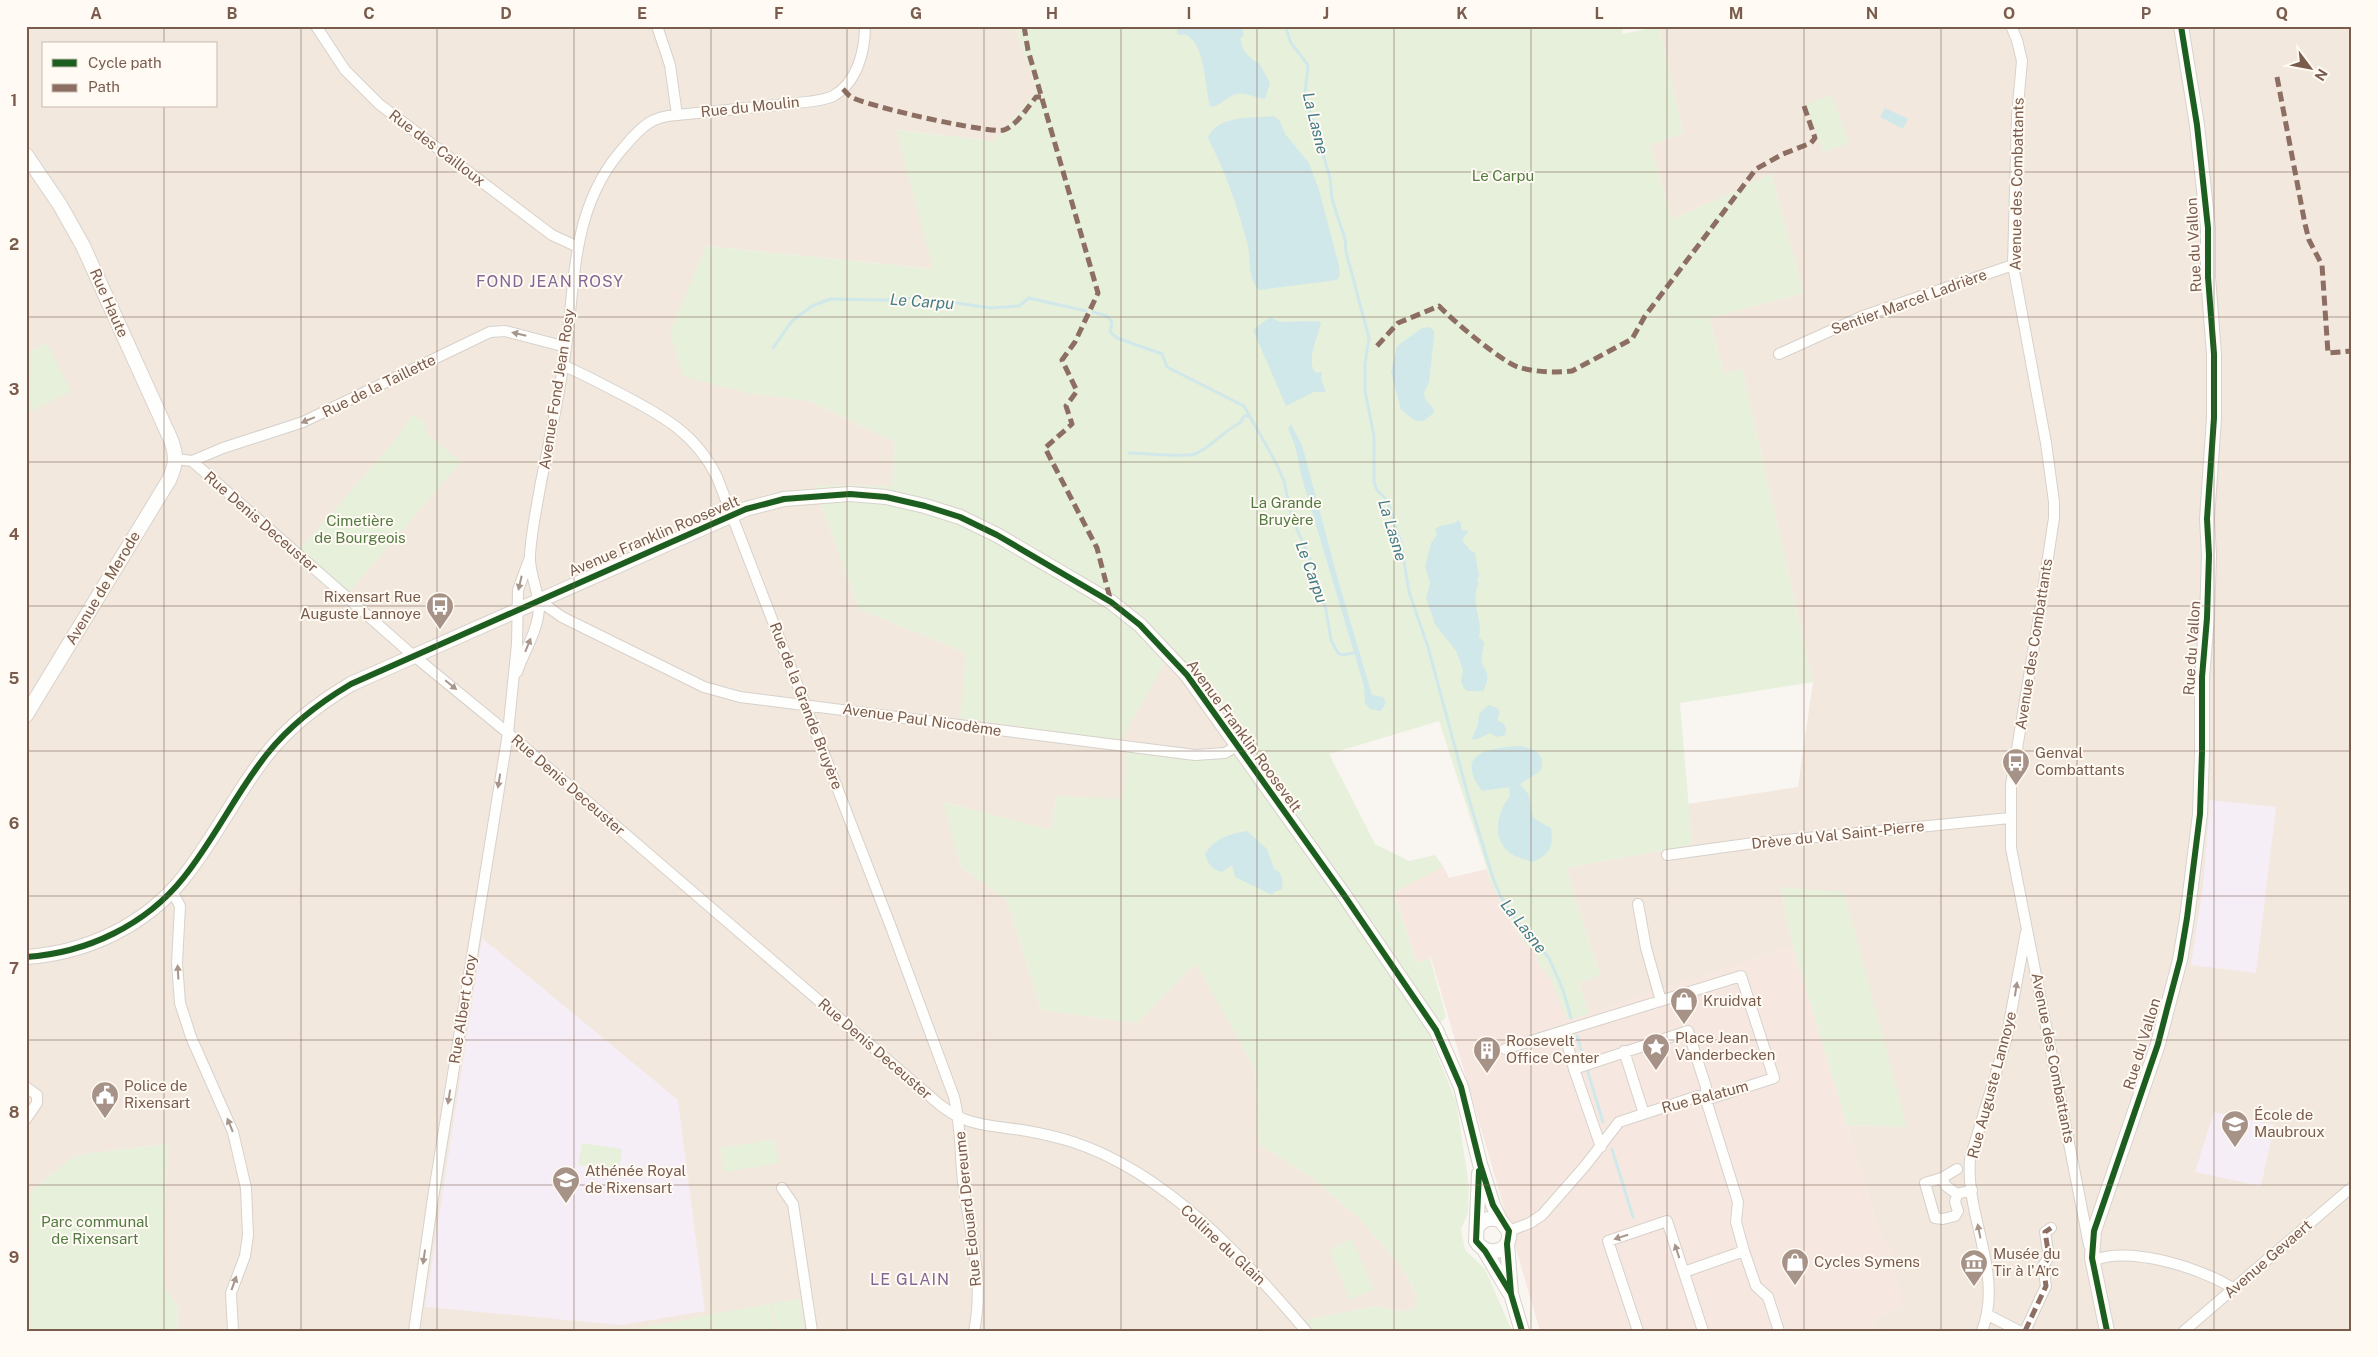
<svg xmlns="http://www.w3.org/2000/svg" width="2378" height="1357" viewBox="0 0 2378 1357" font-family="'Public Sans',sans-serif">
<rect width="100%" height="100%" fill="#f9f5f0"/>
<!-- residential -->
<path fill="#f2e8de" fill-rule="evenodd" d="M26 26H1015L1037 91 994 141 897 130 934 269 706 246 747 393 810 401 895 442 892 486 814 485 859 609 966 653 1169 655 1237 746 1124 800 1056 796 1051 831 944 802 961 867 1007 900 1041 1010 1137 1023 1196 962 1255 1069 1259 1144 1311 1177 1362 1221 1402 1267 1417 1297 1415 1308 1401 1312 1377 1306 1306 1320 1315 1331H177L178 1306 163 1286 164 1214 168 1144 76 1155 26 1195ZM44 44H216V106H44Z
M1659 26H2352V1331H1876L1873 1321 1882 1241 1847 1125 1906 1127 1780 887 1793 946 1589 1014 1579 983 1600 975 1566 868 1692 845 1688 804 1798 787 1813 682 1742 369 1724 374 1709 318 1804 293 1771 174 1672 220 1650 145 1683 133Z"/>
<!-- commercial -->
<path fill="#f6e8e1" d="M1443 866 1449 878 1487 869 1490 878 1489 879 1504 909 1522 940 1538 958 1536 960 1551 979 1571 1018 1793 946 1882 1241 1891 1249 1903 1306 1873 1321 1876 1331H1540L1431 958 1417 963 1394 892Z"/>
<!-- education -->
<path fill="#f6eef6" d="M2210 800 2276 807 2256 973 2191 965 2203 886Z
M482 938 678 1100 705 1311 621 1325 425 1307Z
M2214 1112 2274 1125 2261 1186 2195 1172Z"/>
<!-- green -->
<path fill="#e7f0db" d="M1015 26H1621L1623 34 1659 26 1683 133 1650 145 1672 220 1771 174 1804 293 1709 318 1724 374 1742 369 1813 682 1680 703 1692 845 1566 868 1600 975 1579 983 1589 1014 1567 1020 1551 979 1536 960 1538 958 1522 940 1488 879 1490 878 1439 721 1329 754 1375 844 1409 861 1435 855 1443 866 1394 893 1417 963 1430 958 1446 1017 1428 1033 1456 1101 1469 1186 1468 1213 1461 1229 1465 1250 1485 1269 1512 1331H1315L1305 1320 1377 1306 1401 1312 1415 1308 1417 1296 1402 1267 1362 1221 1311 1177 1259 1144 1255 1069 1196 963 1137 1023 1041 1010 1007 900 961 867 943 802 1051 830 1056 796 1124 799 1126 747 1195 755 1237 747 1169 655 1121 740 960 718 966 653 859 609 814 485 892 486 895 442 810 401 747 393 683 376 670 333 706 246 933 269 896 130 994 141 1037 91Z
M1832 95 1849 143 1823 152 1806 104Z
M47 343 71 391 26 414V353Z
M412 415 427 424 425 432 461 462 349 592 300 549 398 437Z
M1780 887 1844 892 1907 1127 1847 1125 1793 946Z
M774 1139 779 1163 724 1172 720 1148Z
M582 1143 622 1149 619 1171 578 1165Z
M168 1144 164 1214 163 1286 178 1306 177 1331H26V1195L76 1155Z
M1352 1239 1374 1290 1350 1300 1329 1249Z
M800 1299 804 1326 799 1331H776L772 1303Z
M770 1304 774 1331H621Z"/>
<!-- water -->
<path fill="#d0e8ea" d="M1173 26H1242L1244 35 1240 39 1244 51 1253 60 1259 63 1270 83 1265 99C1254 98 1247 92 1236 94 1226 97 1221 106 1210 107 1205 86 1205 47 1188 36 1183 33 1181 36 1177 34V30Z
M1885 108 1908 119 1903 129 1880 117Z
M1274 116 1280 121 1285 134 1309 163 1319 190 1339 266 1340 276 1337 280 1258 290C1246 272 1252 260 1247 242 1237 205 1225 171 1208 138 1216 115 1253 118 1274 116Z
M1270 317 1280 322 1318 321 1321 323C1318 337 1305 361 1316 373L1322 372 1321 379 1326 392H1314L1286 406 1253 330Z
M1429 327 1434 331V336L1429 382 1424 393 1425 399 1433 408 1434 413 1423 421H1416L1401 410 1391 372 1397 346 1422 328Z
M1291 424 1302 445 1338 580 1372 695 1383 697 1386 703 1381 711 1370 709 1365 703 1364 686 1302 478 1295 446 1288 428Z
M1458 520 1461 523V527L1463 531 1469 530 1462 540 1470 550 1475 553 1479 575 1477 580 1479 583C1471 597 1479 614 1480 628 1480 631 1479 634 1479 637L1484 642 1481 662C1488 673 1490 679 1483 691H1467L1464 688 1461 682 1463 670 1456 651 1435 624 1426 598 1430 583 1425 567 1431 543 1437 535 1435 529C1441 523 1452 527 1458 520Z
M1488 705 1497 708 1500 712 1497 720 1504 724 1506 729 1505 735 1497 737 1490 733 1475 740 1472 738 1478 724 1479 714Z
M1520 746C1535 748 1547 755 1540 771L1520 784 1529 795 1533 818 1551 828C1554 846 1549 856 1532 862 1524 859 1517 858 1510 853 1491 838 1497 812 1510 796L1509 787 1482 791C1454 753 1487 748 1520 746Z
M1247 831 1267 849 1274 869C1283 873 1283 880 1282 889L1274 892 1272 895 1235 877 1232 865 1222 872C1211 869 1208 864 1205 854 1215 838 1229 834 1247 831Z"/>
<g fill="none" stroke-linecap="round" stroke-linejoin="round">
<!-- stream -->
<path stroke="#d0e8ea" stroke-width="3" d="M1285 26 1291 43 1308 65 1305 94 1330 178 1332 199 1345 239 1346 252 1369 338 1365 364V391L1374 436V482L1377 490 1387 500 1401 543 1409 592 1428 647 1470 803 1493 878 1501 897 1516 920 1549 958 1563 990 1571 1018
M1093 312 1107 316 1112 322 1110 332 1117 338 1162 354 1167 367 1244 406 1275 461 1284 481 1292 518 1311 561 1326 610 1331 640 1338 653 1342 655 1353 653
M773 348 792 321 812 306 830 299 883 300 921 298 991 308 1019 306 1029 298 1086 311
M1129 453C1144 453 1183 458 1195 454 1212 447 1224 430 1240 423L1244 416H1249
M1577 1036 1603 1122
M1612 1149 1633 1217"/>
<!-- street casing -->
<g stroke="#d7d1cb" stroke-width="12">
<path id="street" d="M316 26 345 70 379 104 552 235 578 247
M657 26 670 65 677 115C714 111 751 108 788 104 801 102 821 102 833 96 857 83 865 51 865 26
M2011 26 2017 40 2022 61 2017 116 2013 265 2046 443 2054 502V518L2040 610 2011 785V848L2089 1245
M1779 354 1863 316 2013 265
M564 366C584 374 603 385 623 395 663 416 696 434 717 477L891 927 954 1097C961 1125 960 1153 963 1182 969 1231 985 1280 974 1331
M176 459 192 461 408 651 508 733 940 1105C946 1109 952 1114 959 1117 978 1126 1002 1127 1022 1130 1039 1133 1057 1137 1073 1142 1167 1173 1244 1258 1306 1331
M192 461 223 448 303 422 490 332 505 331 566 347
M538 600 562 617 704 687 740 697 1195 755 1225 753 1237 746
M517 672C524 651 538 631 539 608 539 591 529 574 530 556 531 532 537 506 541 482 549 444 557 405 563 367 577 288 567 210 625 146 641 127 652 116 677 115
M1667 855 1754 843 2010 818
M172 891 180 906 177 963 180 1003 191 1037 233 1132 246 1188 248 1235 245 1256 231 1293 233 1331
M1638 904 1646 948 1661 1001
M1564 1031 1574 1069 1601 1147
M1505 1049 1741 976 1774 1078 1706 1100 1698 1096 1619 1122 1585 1166 1542 1215 1530 1223 1509 1231
M1624 1051 1644 1114
M1574 1069 1688 1031 1706 1087V1100L1738 1202 1736 1222 1744 1251 1756 1286 1768 1297 1779 1331
M26 1087 37 1095V1103L26 1119
M1957 1169 1942 1178 1925 1183 1935 1218 1943 1219 1955 1216 1958 1211 1955 1202 1957 1194 1972 1190
M1942 1178 1946 1186 1957 1194
M782 1188 793 1204 812 1331
M2092 1261C2129 1245 2202 1268 2234 1289
M1684 1272 1744 1251
M1988 1315 2019 1331
M414 1331 433 1198 508 733 517 644 518 590 530 557
M1638 1331 1608 1241 1667 1221 1703 1331
M1982 1331C2004 1274 1965 1216 1970 1159L2006 1040 2026 932
M2025 1331 2046 1286 2043 1266 2049 1257 2045 1232 2051 1228
M2184 1331 2352 1187"/>
</g>
<!-- secondary casing -->
<g stroke="#d9d2cb" stroke-width="16">
<path id="secondary" d="M26 155 60 205 83 246 171 440C177 456 176 465 169 480L26 715
M26 957C87 953 146 925 184 877 215 838 236 793 267 754 290 725 319 703 351 684L746 509 784 499 850 494 886 497 925 506 960 517 997 535 1111 602 1140 625 1187 675 1344 895 1436 1030 1461 1087 1480 1164 1493 1205 1500 1220
M1477 1227C1484 1219 1489 1217 1500 1220L1509 1231C1512 1253 1486 1258 1476 1241L1479 1174
M1507 1244 1511 1294 1522 1331
M1485 1251 1509 1292
M2107 1331 2092 1258 2094 1231 2158 1044 2167 1009 2180 960 2187 918 2200 814 2202 752V677L2207 618 2209 555 2207 519 2214 418V354L2208 277V228L2197 125 2181 26"/>
</g>
<!-- street -->
<use href="#street" stroke="#fefefd" stroke-width="10"/>
<!-- secondary -->
<use href="#secondary" stroke="#fefefd" stroke-width="14"/>
<!-- quiet -->
<path stroke="#8d6e63" stroke-width="5" stroke-dasharray="10 5" stroke-linecap="butt" d="M1024 26 1028 50 1098 293 1075 342 1062 360 1077 391 1066 406 1072 424 1045 448 1097 548 1111 602
M2277 77 2305 224 2309 240 2322 265 2328 353 2352 351
M843 89C845 91 848 95 851 97 866 106 989 134 1004 130 1016 126 1028 107 1036 97H1042
M1377 346 1398 323 1439 306C1452 320 1502 362 1518 367 1534 372 1556 373 1572 371L1632 339 1645 316 1756 169 1783 154 1811 143 1815 138 1804 106
M2025 1331 2046 1286 2043 1266 2049 1257 2045 1232 2051 1228"/>
<!-- cycleway casing -->
<g stroke="#fffaf3" stroke-width="9">
<path id="cycleway" d="M26 957C87 953 146 925 184 877 215 838 236 793 267 754 290 725 319 703 351 684L746 509 784 499 850 494 886 497 925 506 960 517 997 535 1111 602 1140 625 1187 675 1344 895 1436 1030 1461 1087 1480 1164 1493 1205 1509 1231 1507 1244 1511 1294 1522 1331
M1479 1171 1476 1241 1485 1251 1510 1292
M2107 1331 2092 1258 2094 1231 2158 1044 2167 1009 2180 960 2187 918 2200 814 2202 752V677L2207 618 2209 555 2207 519 2214 418V354L2208 277V228L2197 125 2181 26"/>
</g>
<!-- cycleway -->
<use href="#cycleway" stroke="#1b5e20" stroke-width="6"/>
</g>
<!-- one-way arrows -->
<defs><path id="oneway-solid" d="M-6-.8H1V-3.2L6.5 0L1 3.2V.8H-6Z" transform="scale(1.25)"/></defs>
<g fill="#a8958b">
<use href="#oneway-solid" transform="translate(519 334) rotate(-167)"/>
<use href="#oneway-solid" transform="translate(308 420) rotate(157)"/>
<use href="#oneway-solid" transform="translate(520 583) rotate(103)"/>
<use href="#oneway-solid" transform="translate(528 645) rotate(-68)"/>
<use href="#oneway-solid" transform="translate(451 685) rotate(39)"/>
<use href="#oneway-solid" transform="translate(499 781) rotate(99)"/>
<use href="#oneway-solid" transform="translate(178 972) rotate(-93)"/>
<use href="#oneway-solid" transform="translate(2016 989) rotate(-81)"/>
<use href="#oneway-solid" transform="translate(449 1097) rotate(99)"/>
<use href="#oneway-solid" transform="translate(230 1125) rotate(-112)"/>
<use href="#oneway-solid" transform="translate(1979 1231) rotate(-101)"/>
<use href="#oneway-solid" transform="translate(1621 1237) rotate(162)"/>
<use href="#oneway-solid" transform="translate(1677 1251) rotate(-108)"/>
<use href="#oneway-solid" transform="translate(424 1257) rotate(98)"/>
<use href="#oneway-solid" transform="translate(234 1283) rotate(-70)"/>
</g>
<!-- grid -->
<path fill="none" stroke="#7a5c4d" stroke-width="1" stroke-opacity="0.55" d="M164 26V44M301 26V1331M437 26V1331M574 26V1331M711 26V1331M847 26V1331M984 26V1331M1121 26V1331M1257 26V1331M1394 26V1331M1531 26V1331M1667 26V1331M1804 26V1331M1941 26V1331M2077 26V1331M2214 26V1331M164 106V1331M26 172H2352M26 317H2352M26 462H2352M26 606H2352M26 751H2352M26 896H2352M26 1040H2352M26 1185H2352"/>
<!-- icons -->
<defs>
<g id="bus-pin" transform="scale(1.4375)"><path d="M0 17L-7.5 6A9.5 9.5 0 1 1 7.5 6Z" fill="#a69286" stroke="#fffaf3"/><path d="M-5-6H5V4H4V6H2V4H-2V6H-4V4H-5ZM-3.5-4V0h7V-4ZM-3.5 1.2v1.5H-2V1.2ZM2 1.2v1.5H3.5V1.2Z" fill="#fff"/></g>
<g id="shop-pin" transform="scale(1.4375)"><path d="M0 17L-7.5 6A9.5 9.5 0 1 1 7.5 6Z" fill="#a69286" stroke="#fffaf3"/><path d="M-5-2.5h2.3a2.7 3.5 0 0 1 5.4 0H5L5.5 6h-11ZM-1.5-2.5h3a1.5 2.3 0 0 0-3 0Z" fill="#fff"/></g>
<g id="sight-pin" transform="scale(1.4375)"><path d="M0 17L-7.5 6A9.5 9.5 0 1 1 7.5 6Z" fill="#a69286" stroke="#fffaf3"/><path d="M0-6L1.8-2.2L6-1.7L2.9 1.2L3.7 5.4L0 3.3L-3.7 5.4L-2.9 1.2L-6-1.7L-1.8-2.2Z" fill="#fff"/></g>
<g id="building-pin" transform="scale(1.4375)"><path d="M0 17L-7.5 6A9.5 9.5 0 1 1 7.5 6Z" fill="#a69286" stroke="#fffaf3"/><path d="M-4-6H4V6H1V3H-1V6H-4ZM-2.5-4.3h1.7v1.8h-1.7ZM.8-4.3h1.7v1.8H.8ZM-2.5-1h1.7V.8h-1.7ZM.8-1h1.7V.8H.8Z" fill="#fff"/></g>
<g id="civic-pin" transform="scale(1.4375)"><path d="M0 17L-7.5 6A9.5 9.5 0 1 1 7.5 6Z" fill="#a69286" stroke="#fffaf3"/><path d="M-.6-6.5H3V-4.5H.6V-3L4-1V1h2V6H-6V1h2V-1L-.6-3ZM-1.2 2.5V6h2.4V2.5Z" fill="#fff"/></g>
<g id="school-pin" transform="scale(1.4375)"><path d="M0 17L-7.5 6A9.5 9.5 0 1 1 7.5 6Z" fill="#a69286" stroke="#fffaf3"/><path d="M0-5L7-2L0 1L-7-2ZM-4 1L0 2.5L4 1V4Q0 6-4 4Z" fill="#fff"/></g>
<g id="museum-pin" transform="scale(1.4375)"><path d="M0 17L-7.5 6A9.5 9.5 0 1 1 7.5 6Z" fill="#a69286" stroke="#fffaf3"/><path d="M0-6L6-3V-2H-6V-3ZM-5-1h2V3h-2ZM-1-1h2V3h-2ZM3-1h2V3H3ZM-6 4H6V6H-6Z" fill="#fff"/></g>
</defs>
<g fill-rule="evenodd">
<use href="#bus-pin" x="440" y="606"/>
<use href="#bus-pin" x="2016" y="762"/>
<use href="#shop-pin" x="1684" y="1001"/>
<use href="#sight-pin" x="1656" y="1047"/>
<use href="#building-pin" x="1487" y="1050"/>
<use href="#civic-pin" x="105" y="1095"/>
<use href="#school-pin" x="2235" y="1124"/>
<use href="#school-pin" x="566" y="1180"/>
<use href="#shop-pin" x="1795" y="1262"/>
<use href="#museum-pin" x="1974" y="1263"/>
</g>
<g text-anchor="middle" stroke-width="4" stroke-linejoin="round" paint-order="stroke">
<!-- street labels -->
<g font-size="15" fill="#7a5c4d" stroke="#fffaf3">
<text transform="translate(750 107) rotate(-6)" y="5">Rue du Moulin</text>
<text transform="translate(437 148) rotate(37)" y="5">Rue des Cailloux</text>
<text transform="translate(2017 184) rotate(-89)" y="5">Avenue des Combattants</text>
<text transform="translate(2194 245) rotate(-93)" y="5">Rue du Vallon</text>
<text transform="translate(1909 302) rotate(-20)" y="5">Sentier Marcel Ladrière</text>
<text transform="translate(109 303) rotate(66)" y="5">Rue Haute</text>
<text transform="translate(379 386) rotate(-26)" y="5">Rue de la Taillette</text>
<text transform="translate(557 389) rotate(-81)" y="5">Avenue Fond Jean Rosy</text>
<text transform="translate(261 522) rotate(41)" y="5">Rue Denis Deceuster</text>
<text transform="translate(654 536) rotate(-23)" y="5">Avenue Franklin Roosevelt</text>
<text transform="translate(103 588) rotate(-59)" y="5">Avenue de Merode</text>
<text transform="translate(2034 644) rotate(-81)" y="5">Avenue des Combattants</text>
<text transform="translate(2192 648) rotate(-86)" y="5">Rue du Vallon</text>
<text transform="translate(806 706) rotate(69)" y="5">Rue de la Grande Bruyère</text>
<text transform="translate(922 720) rotate(8)" y="5">Avenue Paul Nicodème</text>
<text transform="translate(1244 736) rotate(54)" y="5">Avenue Franklin Roosevelt</text>
<text transform="translate(568 785) rotate(41)" y="5">Rue Denis Deceuster</text>
<text transform="translate(1838 835) rotate(-6)" y="5">Drève du Val Saint-Pierre</text>
<text transform="translate(463 1009) rotate(-81)" y="5">Rue Albert Croy</text>
<text transform="translate(2142 1044) rotate(-73)" y="5">Rue du Vallon</text>
<text transform="translate(875 1049) rotate(41)" y="5">Rue Denis Deceuster</text>
<text transform="translate(2053 1058) rotate(79)" y="5">Avenue des Combattants</text>
<text transform="translate(1992 1085) rotate(-75)" y="5">Rue Auguste Lannoye</text>
<text transform="translate(1705 1097) rotate(-15)" y="5">Rue Balatum</text>
<text transform="translate(968 1209) rotate(-96)" y="5">Rue Edouard Dereume</text>
<text transform="translate(1223 1245) rotate(43)" y="5">Colline du Glain</text>
<text transform="translate(2268 1259) rotate(-41)" y="5">Avenue Gevaert</text>
</g>
<!-- park labels -->
<g font-size="15" fill="#537a41" stroke="#fffaf3">
<text x="1503" y="181">Le Carpu</text>
<text x="1286" y="508">La Grande<tspan x="1286" dy="17">Bruyère</tspan></text>
<text x="360" y="526">Cimetière<tspan x="360" dy="17">de Bourgeois</tspan></text>
<text x="95" y="1227">Parc communal<tspan x="95" dy="17">de Rixensart</tspan></text>
</g>
<!-- poi labels -->
<g font-size="15" fill="#7a5c4d" stroke="#fffaf3" text-anchor="start">
<text x="421" y="602" text-anchor="end">Rixensart Rue<tspan x="421" dy="17">Auguste Lannoye</tspan></text>
<text x="2035" y="758">Genval<tspan x="2035" dy="17">Combattants</tspan></text>
<text x="1703" y="1006">Kruidvat</text>
<text x="1675" y="1043">Place Jean<tspan x="1675" dy="17">Vanderbecken</tspan></text>
<text x="1506" y="1046">Roosevelt<tspan x="1506" dy="17">Office Center</tspan></text>
<text x="124" y="1091">Police de<tspan x="124" dy="17">Rixensart</tspan></text>
<text x="2254" y="1120">École de<tspan x="2254" dy="17">Maubroux</tspan></text>
<text x="585" y="1176">Athénée Royal<tspan x="585" dy="17">de Rixensart</tspan></text>
<text x="1993" y="1259">Musée du<tspan x="1993" dy="17">Tir à l'Arc</tspan></text>
<text x="1814" y="1267">Cycles Symens</text>
</g>
<!-- water labels -->
<g font-size="16" font-style="italic" fill="#437c86" stroke="#fffaf3">
<text transform="translate(1316 123) rotate(76)" y="6">La Lasne</text>
<text transform="translate(922 301) rotate(4)" y="6">Le Carpu</text>
<text transform="translate(1393 530) rotate(73)" y="6">La Lasne</text>
<text transform="translate(1312 572) rotate(70)" y="6">Le Carpu</text>
<text transform="translate(1524 926) rotate(52)" y="6">La Lasne</text>
</g>
<!-- neighbourhood labels -->
<g font-size="16" letter-spacing="1" fill="#846695" stroke="#fffaf3">
<text x="550" y="287">FOND JEAN ROSY</text>
<text x="910" y="1285">LE GLAIN</text>
</g>
</g>
<!-- border -->
<rect width="2378" height="1357" fill="none" stroke="#fffaf3" stroke-width="55"/>
<!-- legend -->
<rect x="42" y="42" width="175" height="65" fill="#fffaf3" stroke="#cabbb1"/>
<rect x="52" y="59" width="25" height="8" fill="#1b5e20" stroke="#cabbb1"/>
<text x="88" y="68" font-size="15" fill="#7a5c4d">Cycle path</text>
<rect x="52" y="84" width="25" height="8" fill="#8d6e63" stroke="#cabbb1"/>
<text x="88" y="92" font-size="15" fill="#7a5c4d">Path</text>
<!-- north arrow -->
<g transform="translate(2310 68) rotate(122)" stroke="#fffaf3" stroke-width="4" paint-order="stroke">
<path d="M0-4L9 19L0 12L-9 19Z" fill="#7a5c4d"/>
<text y="-8" font-size="14" font-weight="bold" text-anchor="middle" fill="#7a5c4d">N</text>
</g>
<rect x="28" y="28" width="2322" height="1302" fill="none" stroke="#7a5c4d" stroke-width="2"/>
<g font-size="16" text-anchor="middle" font-weight="bold" fill="#7a5c4d">
<text x="96" y="19">A</text>
<text x="232" y="19">B</text>
<text x="369" y="19">C</text>
<text x="506" y="19">D</text>
<text x="642" y="19">E</text>
<text x="779" y="19">F</text>
<text x="916" y="19">G</text>
<text x="1052" y="19">H</text>
<text x="1189" y="19">I</text>
<text x="1326" y="19">J</text>
<text x="1462" y="19">K</text>
<text x="1599" y="19">L</text>
<text x="1736" y="19">M</text>
<text x="1872" y="19">N</text>
<text x="2009" y="19">O</text>
<text x="2146" y="19">P</text>
<text x="2282" y="19">Q</text>
<text x="14" y="106">1</text>
<text x="14" y="250">2</text>
<text x="14" y="395">3</text>
<text x="14" y="540">4</text>
<text x="14" y="684">5</text>
<text x="14" y="829">6</text>
<text x="14" y="974">7</text>
<text x="14" y="1118">8</text>
<text x="14" y="1263">9</text>
</g>
</svg>
